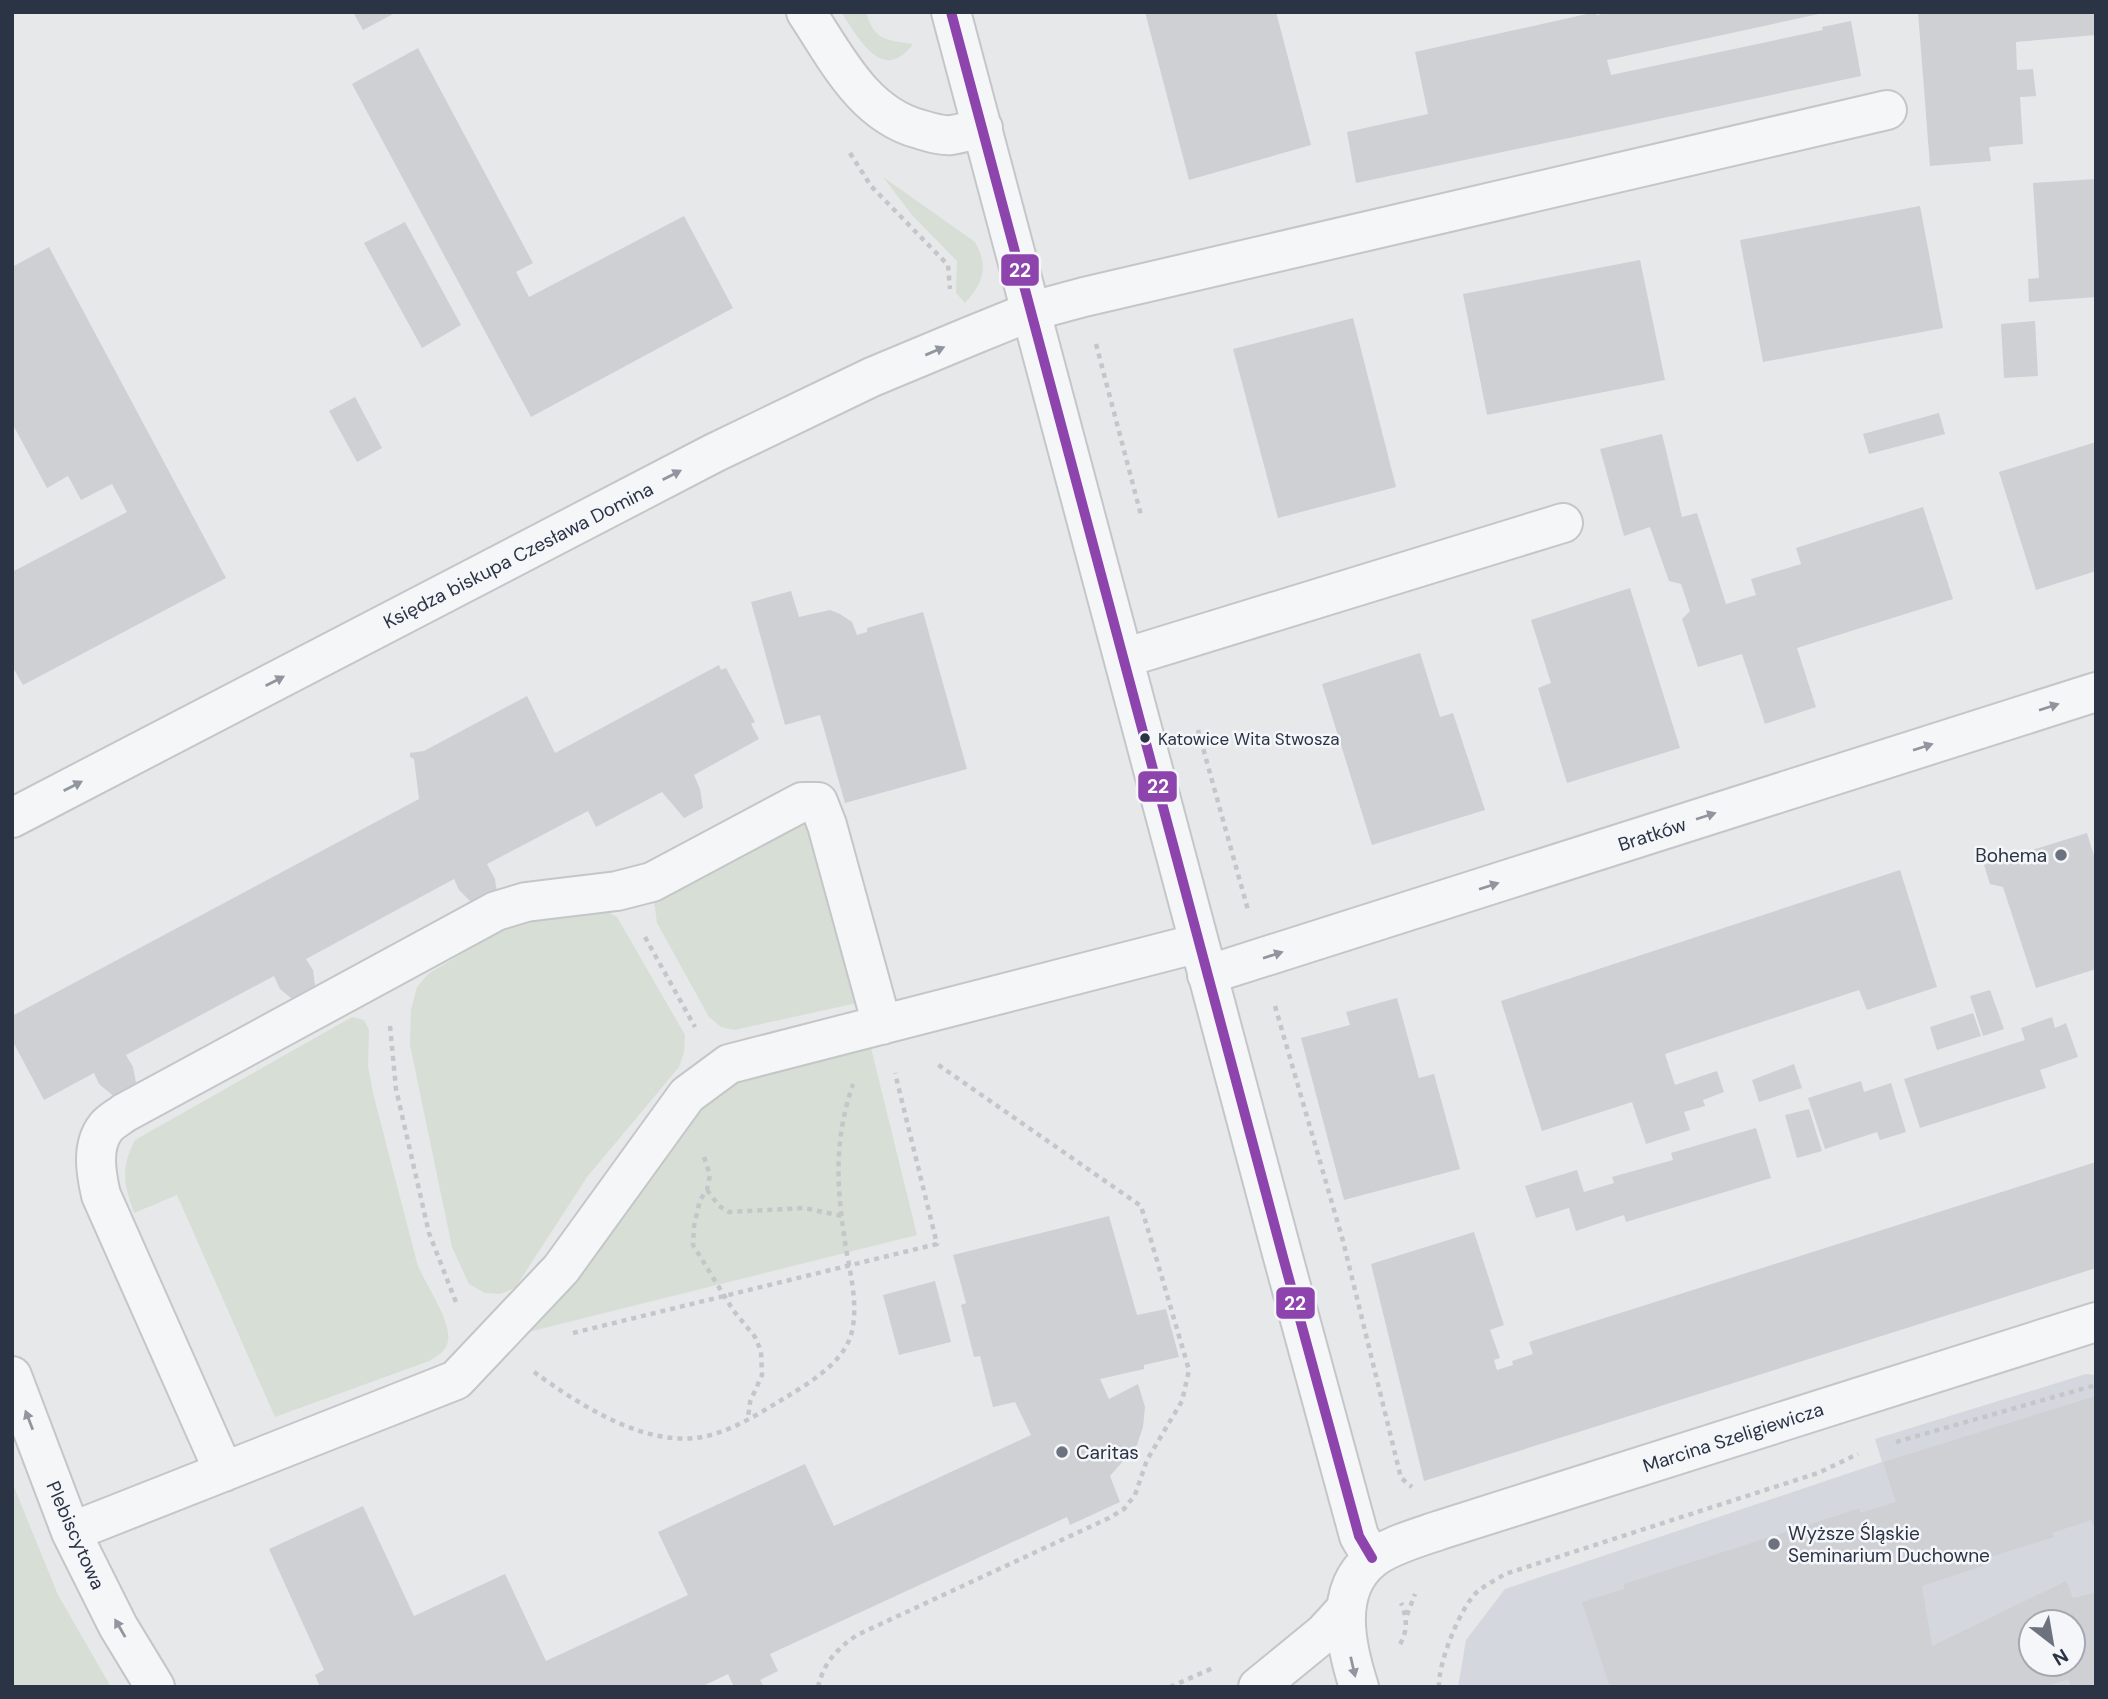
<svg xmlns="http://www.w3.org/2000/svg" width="2108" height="1699" viewBox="0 0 2108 1699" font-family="'DM Sans',sans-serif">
<rect width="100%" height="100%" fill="#e6e8ea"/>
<!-- built -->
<path fill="#d4d7dd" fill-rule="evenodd" d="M2086 1374 2096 1375V1687H1458L1466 1640 1505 1589 1882 1462 1875 1439ZM2031 1622H2073V1664H2031Z"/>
<!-- green -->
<path fill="#d6ded6" d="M841 12H866C874 41 887 40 913 44 882 85 859 38 841 12Z
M883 177 975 242C989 267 983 283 965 303L956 293 957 261 912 215Z
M805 820 816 823 857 1003 734 1030 721 1027 709 1017 657 923 654 901Z
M598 907 617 917 685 1035 684 1052 679 1067 587 1177 515 1288 500 1294 485 1293 469 1284 452 1247 410 1045 411 1010 417 987 428 974 518 920Z
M352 1017 364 1020 369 1030 368 1066 373 1093 417 1263C424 1283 452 1321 448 1341 446 1351 438 1356 429 1361L275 1417 177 1195 134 1213C124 1184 120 1169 135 1140Z
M868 1036 917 1235 516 1335 711 1085Z
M12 1482 58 1595 111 1687H12Z"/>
<!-- building -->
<path fill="#ced0d3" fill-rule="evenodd" d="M353 12H397L363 30Z
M1145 12H1276L1311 145 1189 180Z
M1596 12 1597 15 1611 12H1828L1607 60 1611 75 1823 30 1822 27 1851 21 1861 76 1356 183 1347 132 1428 114 1415 52Z
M1918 12H2096V35L2016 42 2017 70 2033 69 2036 96 2020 97 2023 144 1989 147 1991 161 1930 166Z
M418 48 533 263 516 272 529 297 684 216 733 308 531 417 352 84Z
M2096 179V297L2029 302 2028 279 2039 278 2033 183Z
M1920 206 1943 328 1763 362 1740 240Z
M405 222 461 325 422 348 364 243Z
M49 247 226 578 23 685 12 666V572L127 512 112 484 81 500 68 476 47 488 12 423V267Z
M1640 260 1665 380 1487 415 1463 294Z
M1353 318 1396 487 1278 518 1233 349Z
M2035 321 2038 376 2004 378 2001 324Z
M355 397 382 448 357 462 329 411Z
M1939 413 1945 434 1869 454 1863 434Z
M1662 434 1682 517 1697 513 1726 604 1756 595 1751 579 1801 564 1796 548 1923 507 1953 599 1797 648 1816 707 1765 724 1742 654 1698 667 1682 619 1690 611 1681 584 1669 581 1650 527 1624 536 1600 449Z
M2096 442V571L2036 590 1999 472Z
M1630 588 1680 748 1567 783 1538 688 1551 683 1531 620Z
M791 591 799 617 830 610 840 614 852 622 857 635 867 632V628L923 612 967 769 845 803 820 715 785 725 751 602Z
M1420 653 1440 717 1453 713 1485 810 1372 845 1322 684Z
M719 665 721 670 726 668 755 722 751 724 759 739 694 775 700 789 703 808 684 818 662 792 596 827 588 811 487 864 495 879 498 900 478 909 459 890 454 879 306 959 313 970 316 993 296 1002 280 989 274 976 126 1055 133 1067 137 1088 117 1099 99 1084 94 1073 44 1100 12 1040V1016L419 799 414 759 410 757V753L424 751 527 696 555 753Z
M2087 833 2096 862V969L2036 988 2003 887 1990 884 1984 865Z
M1900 870 1937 987 1867 1010 1859 990 1665 1054 1675 1085 1717 1071 1724 1092 1703 1100 1705 1106 1684 1112 1690 1130 1646 1144 1632 1102 1542 1131 1501 1001Z
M1990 990 2004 1029 1983 1036 1970 996Z
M1397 998 1419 1078 1434 1074 1460 1169 1344 1200 1301 1038 1350 1025 1346 1012Z
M1973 1013 1981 1036 1937 1050 1930 1027Z
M2052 1017 2055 1028 2066 1023 2078 1057 2040 1070 2046 1088 1920 1128 1904 1079 2025 1040 2021 1028Z
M1794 1064 1802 1088 1759 1102 1752 1080Z
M1861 1081 1864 1092 1891 1083 1906 1132 1880 1140 1877 1132 1825 1149 1808 1098Z
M1809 1109 1822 1151 1797 1158 1785 1115Z
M1756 1128 1771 1178 1626 1222 1624 1215 1576 1231 1569 1208 1536 1218 1525 1186 1577 1170 1584 1192 1614 1183 1612 1177 1673 1160 1671 1153Z
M2096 1162V1268L1424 1481 1371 1264 1474 1232 1504 1325 1490 1330 1500 1358 1494 1360 1497 1370 1513 1365 1512 1361 1533 1354 1529 1342Z
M1109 1216 1137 1315 1166 1309 1179 1357 1144 1365V1369L1100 1379 1109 1399 1138 1384 1145 1407 1143 1427 1137 1445 1110 1476 1120 1502 1070 1525 1067 1517 770 1654 778 1671 760 1680 763 1685 759 1687H734L728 1674 701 1687H320L315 1675 324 1670 269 1549 363 1506 414 1616 505 1574 546 1661 688 1595 658 1532 805 1464 834 1526 1031 1435 1015 1402 993 1407 980 1356 974 1357 961 1305 966 1303 953 1255Z
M935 1281 951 1342 899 1355 883 1295Z
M2096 1396V1531L2091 1520 2052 1533 2054 1537 1987 1558 1988 1564 1922 1586 1932 1646 2066 1581 2073 1598 2096 1592V1687H2071L2068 1679 2045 1687H1610L1582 1602 1624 1589V1584L1860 1508V1513L1896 1502 1883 1462ZM2031 1622H2073V1664H2031Z"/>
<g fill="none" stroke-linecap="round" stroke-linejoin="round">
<!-- minor casing -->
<g stroke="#c4c6c8" stroke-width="42">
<path id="minor" d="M806 12C836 57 863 114 919 129 929 132 941 136 951 135 961 134 972 130 983 128
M951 12 1283 1257 1359 1536 1372 1558
M1124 658 1563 523
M12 818 714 453 872 377 968 337 1032 311 1084 297 1887 110
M1207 975 2096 692
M12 1376 71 1532 118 1626 155 1687
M224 1472 101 1195C96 1173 91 1146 106 1127 111 1121 119 1117 124 1113L496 911 526 902 617 891 652 882 802 802H818L827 825 882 1025
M71 1532 456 1380 561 1269 687 1095 729 1064 1199 943
M1258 1687 1324 1633 1345 1610
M1359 1687C1346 1647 1333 1591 1371 1560 1387 1546 1420 1537 1440 1530L2096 1322"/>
</g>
<!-- path -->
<path stroke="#c5c6ca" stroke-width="4.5" stroke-dasharray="5 5" stroke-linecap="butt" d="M850 153 871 186 948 265 950 289
M1096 344 1141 515
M1198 730 1248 910
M645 937 695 1027
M1275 1006 1343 1241 1401 1478 1412 1487
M390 1026 396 1089 429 1233 457 1305
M704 1157 710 1175 707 1190 700 1200 694 1226 693 1245 733 1310 755 1337 761 1351 762 1375 750 1402 748 1418
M707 1190 719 1206 729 1212 804 1208 842 1216
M573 1333 937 1244 895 1073
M534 1372C580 1405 648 1450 707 1436 736 1429 763 1411 788 1396 811 1382 843 1362 851 1335 860 1303 848 1267 844 1235 836 1180 835 1137 853 1084
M1896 1442 2096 1385
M1407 1615 1415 1594
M1400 1644C1408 1631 1407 1617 1401 1603
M818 1687C824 1662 837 1649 857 1635L1109 1518 1124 1509 1135 1495 1147 1460 1182 1401 1189 1370 1141 1206 937 1064
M1170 1687 1213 1668
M1439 1687C1438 1663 1460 1608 1477 1592 1485 1585 1496 1580 1505 1574L1818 1473 1858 1454"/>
<!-- minor -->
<use href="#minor" stroke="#f5f6f7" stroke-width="38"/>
<!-- bus-1 casing -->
<g stroke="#f4f6f9" stroke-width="16">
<path id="bus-1" d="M951 12 1283 1257 1359 1536 1372 1558"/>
</g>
<!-- bus-1 -->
<use href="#bus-1" stroke="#8e44ad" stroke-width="10"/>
</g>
<!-- one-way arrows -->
<defs><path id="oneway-solid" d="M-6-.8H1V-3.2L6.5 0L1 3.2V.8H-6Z" transform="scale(1.75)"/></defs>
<g fill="#90959e">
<use href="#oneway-solid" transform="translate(935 351) rotate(-23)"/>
<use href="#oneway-solid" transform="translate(672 475) rotate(-27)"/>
<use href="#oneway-solid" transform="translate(275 681) rotate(-27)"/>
<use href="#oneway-solid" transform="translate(2049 707) rotate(-18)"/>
<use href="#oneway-solid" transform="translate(1923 747) rotate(-18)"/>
<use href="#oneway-solid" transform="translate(73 786) rotate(-27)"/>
<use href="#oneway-solid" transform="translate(1706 816) rotate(-18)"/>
<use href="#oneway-solid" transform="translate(1489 886) rotate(-18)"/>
<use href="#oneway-solid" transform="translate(1273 955) rotate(-18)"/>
<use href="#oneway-solid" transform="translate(29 1420) rotate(-111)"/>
<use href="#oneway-solid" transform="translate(120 1628) rotate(-120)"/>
<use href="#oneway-solid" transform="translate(1353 1667) rotate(77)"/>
</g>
<!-- markers -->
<circle fill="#2b3445" stroke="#f4f6f9" stroke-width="2.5" cx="1145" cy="738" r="6"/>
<g fill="#6c737f" stroke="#f4f6f9" stroke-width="2.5">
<circle cx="2061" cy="855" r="7"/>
<circle cx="1062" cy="1452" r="7"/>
<circle cx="1774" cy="1544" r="7"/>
</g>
<g text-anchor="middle" stroke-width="5" stroke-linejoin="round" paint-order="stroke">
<!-- bus labels -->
<g font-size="17" fill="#2b3445" stroke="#f4f6f9" text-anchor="start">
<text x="1158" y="745">Katowice Wita Stwosza</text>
</g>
<!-- street labels -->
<g font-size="19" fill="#2b3445" stroke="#f4f6f9">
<text transform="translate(518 555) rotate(-27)" y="7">Księdza biskupa Czesława Domina</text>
<text transform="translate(1652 834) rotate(-18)" y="7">Bratków</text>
<text transform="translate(1733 1437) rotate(-18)" y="7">Marcina Szeligiewicza</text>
<text transform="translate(76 1535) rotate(66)" y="7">Plebiscytowa</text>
</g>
<!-- poi labels -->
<g font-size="19" fill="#2b3445" stroke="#f4f6f9" text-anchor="start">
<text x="2047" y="862" text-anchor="end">Bohema</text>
<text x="1076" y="1459">Caritas</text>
<text x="1788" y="1540">Wyższe Śląskie<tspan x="1788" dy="22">Seminarium Duchowne</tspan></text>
</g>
</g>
<g stroke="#f4f6f9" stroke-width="2.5">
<rect x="1000" y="253" width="40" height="34" rx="7" fill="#8e44ad"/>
<rect x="1137" y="770" width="41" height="33" rx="7" fill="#8e44ad"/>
<rect x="1275" y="1286" width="41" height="34" rx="7" fill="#8e44ad"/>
</g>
<g font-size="19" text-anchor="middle" font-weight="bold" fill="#fff">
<text x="1020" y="277">22</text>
<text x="1158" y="793">22</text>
<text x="1295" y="1310">22</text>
</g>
<!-- border -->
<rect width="2108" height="1699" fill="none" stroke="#2b3445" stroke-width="28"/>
<!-- north arrow -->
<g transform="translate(2052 1643) rotate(149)"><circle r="33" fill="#f4f6f9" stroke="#a4a8b1" stroke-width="2"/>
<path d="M0-5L12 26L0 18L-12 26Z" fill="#6c737f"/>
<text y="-10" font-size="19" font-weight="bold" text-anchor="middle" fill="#2b3445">N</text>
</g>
</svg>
